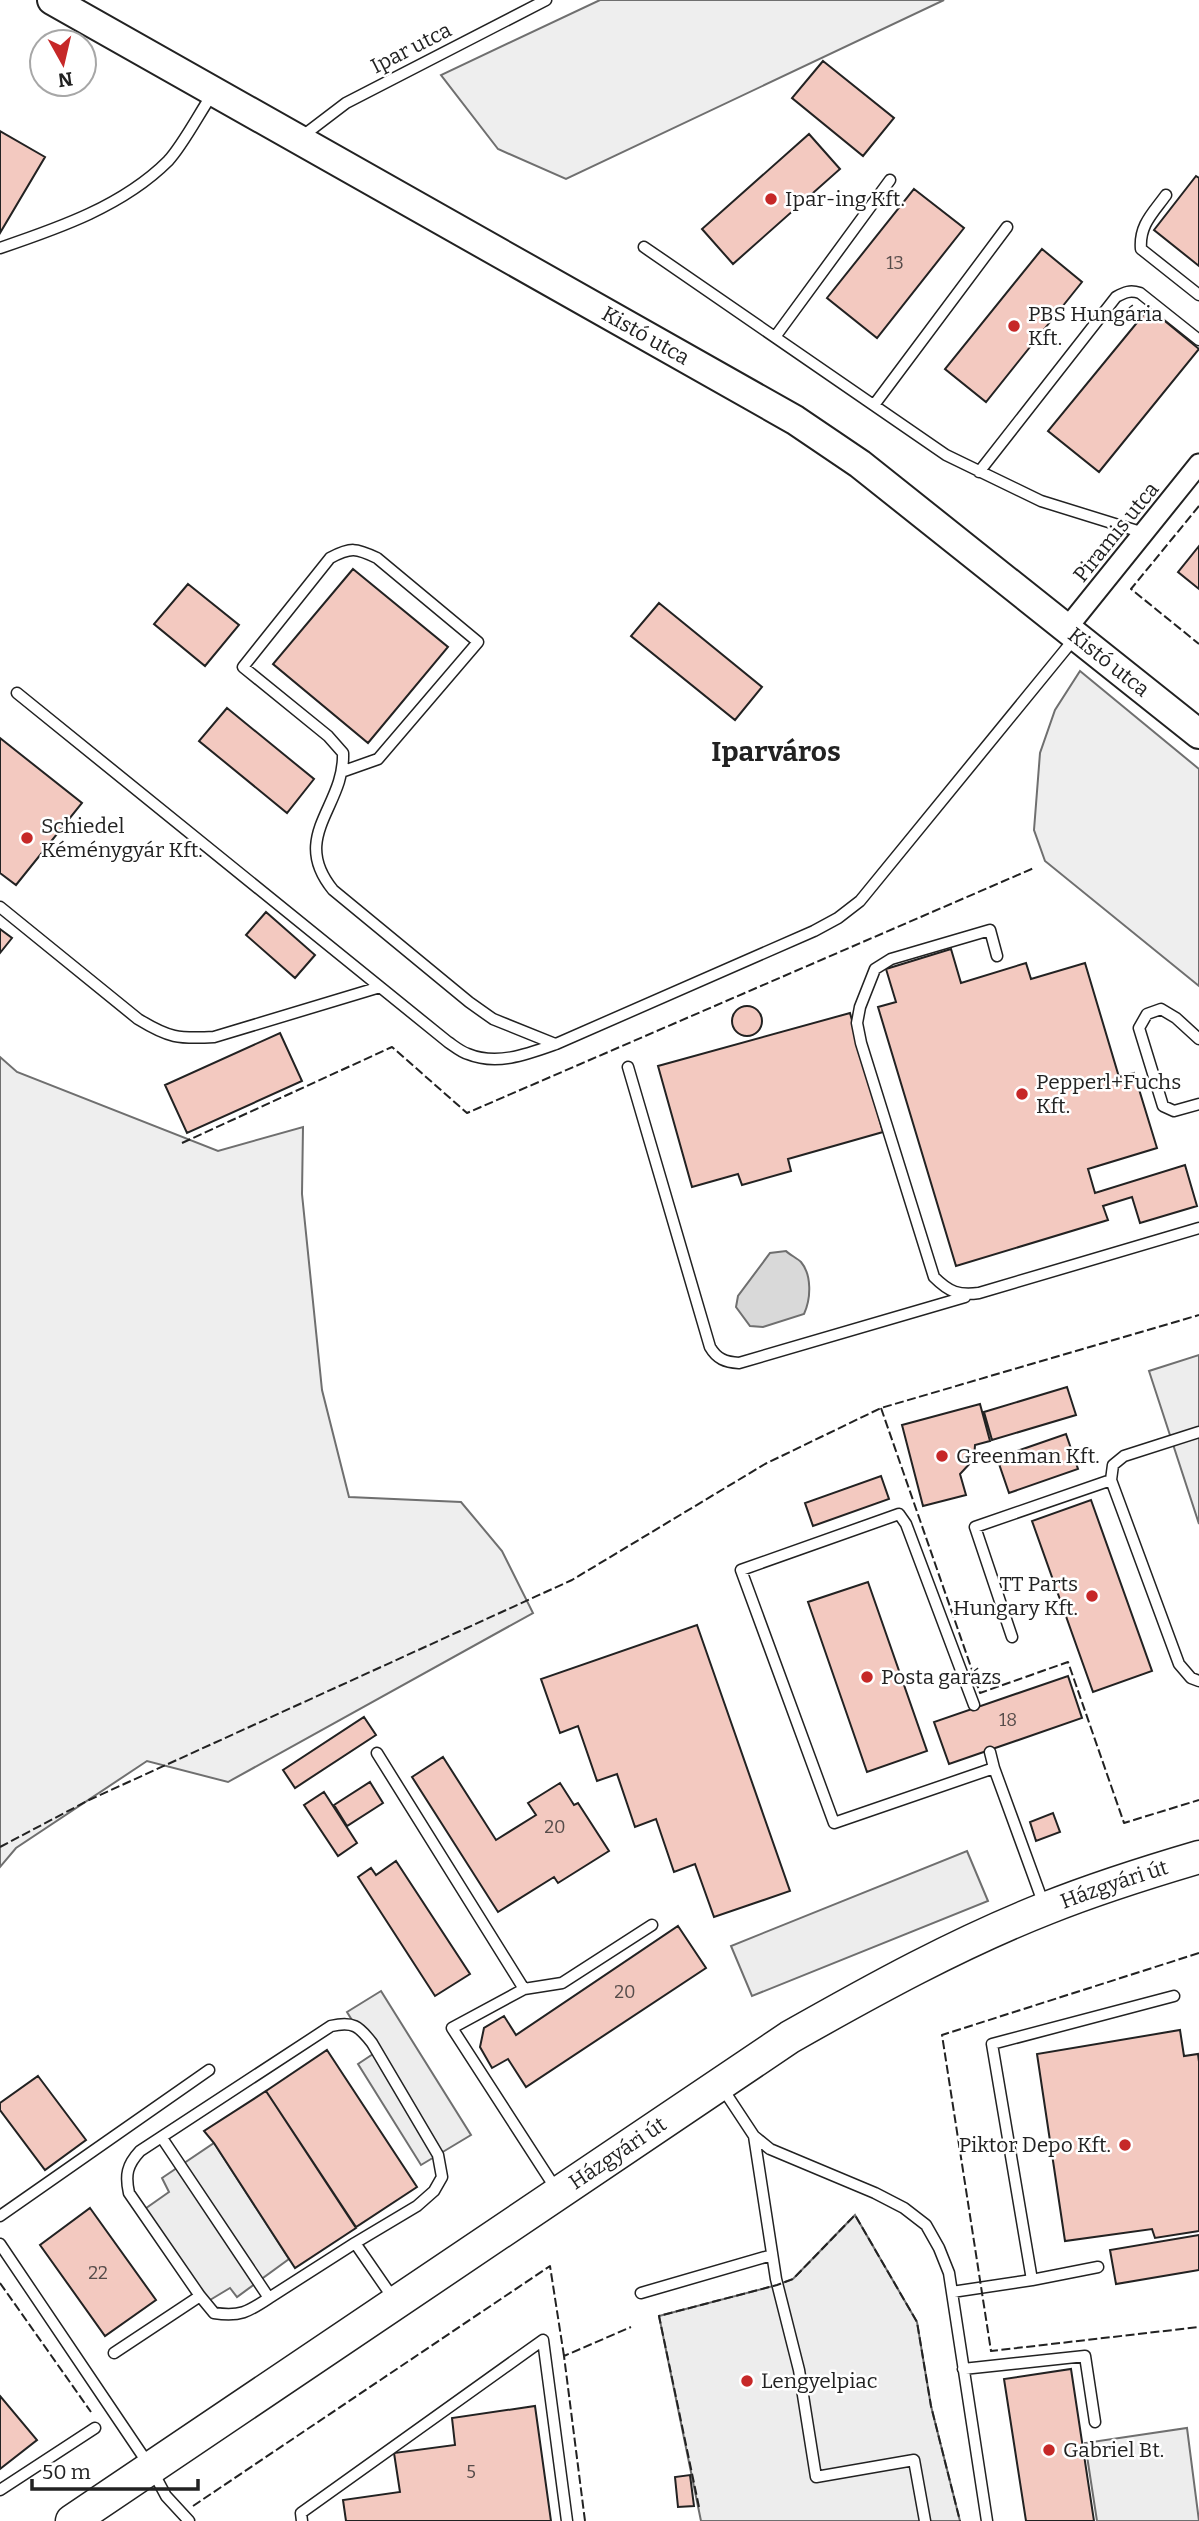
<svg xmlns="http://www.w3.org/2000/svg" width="1199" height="2521" viewBox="0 0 1199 2521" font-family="Bitter,serif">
<rect width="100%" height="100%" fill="#fff"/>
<!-- green -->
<path fill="#eee" stroke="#6f6f6f" stroke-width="2" d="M600 0H944L566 179 498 149 441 75Z
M1080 671 1199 769V986L1045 861 1034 830 1040 753 1055 710Z
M0 1057 17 1072 218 1151 303 1127 302 1194 322 1390 349 1497 461 1502 502 1551 533 1613 228 1782 147 1761 16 1848 0 1867Z"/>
<!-- parking -->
<path fill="#ededed" stroke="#6f6f6f" stroke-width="2" d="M1199 1355V1524L1149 1371Z
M967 1851 988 1901 752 1996 731 1946Z
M381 1991 471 2135 421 2165 358 2064 373 2054 347 2012Z
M214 2143 289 2259 237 2297 230 2288 205 2303 142 2211 169 2192 162 2178Z
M855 2215 917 2322 931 2406 960 2521H701L659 2316 777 2285 793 2279Z
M1187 2428 1199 2521H1097L1085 2443Z"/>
<!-- water -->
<path fill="#d9d9d9" stroke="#6f6f6f" stroke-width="2" d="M786 1251C790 1255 797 1258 801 1262 812 1275 811 1299 804 1314L763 1327 750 1326 736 1307 738 1296 770 1253Z"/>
<!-- building -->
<path fill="#f3c9c0" stroke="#222" stroke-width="2" d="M823 61 894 118 863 156 792 98Z
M0 131 45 157 0 233Z
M809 134 840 169 733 264 702 229Z
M1196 176 1199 178V266L1154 230Z
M914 189 964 228 877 338 827 298Z
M1042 249 1082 282 986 402 945 369Z
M1149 308 1199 349 1099 472 1048 431Z
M1199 546V589L1178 572Z
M353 569 448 647 368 743 273 664Z
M188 584 239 625 205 666 154 624Z
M659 603 762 687 735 720 631 636Z
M227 708 314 779 287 813 199 741Z
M0 738 82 803 16 885 0 873Z
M266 912 315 955 295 978 246 935Z
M0 929 12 938 0 953Z
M951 949 961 983 1026 963 1031 979 1085 963 1119 1077 1134 1073 1157 1148 1088 1169 1095 1193 1185 1165 1197 1206 1140 1223 1132 1197 1103 1206 1108 1220 956 1266 878 1007 896 1002 886 969Z
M732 1021a15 15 0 1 1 30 0a15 15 0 1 1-30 0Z
M850 1013 883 1132 788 1159 791 1171 742 1185 738 1174 692 1187 658 1066Z
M280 1033 302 1081 187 1133 165 1085Z
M1067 1387 1076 1415 992 1440 984 1412Z
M980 1404 990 1441 975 1445 974 1459 960 1474 966 1495 923 1506 902 1425Z
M1066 1434 1078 1469 1009 1493 997 1458Z
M881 1476 889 1499 813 1526 805 1503Z
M1091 1500 1152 1671 1093 1692 1032 1521Z
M868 1582 927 1751 867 1772 808 1602Z
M697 1625 790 1891 714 1917 695 1864 674 1872 656 1819 635 1827 617 1774 597 1781 578 1726 560 1733 541 1679Z
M1068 1676 1082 1718 949 1764 934 1722Z
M364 1717 376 1735 295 1788 283 1770Z
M443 1757 496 1840 536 1815 528 1803 560 1783 574 1805 578 1803 609 1851 558 1883 554 1877 498 1912 412 1777Z
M370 1782 383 1803 347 1826 334 1805Z
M324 1792 357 1843 338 1856 304 1805Z
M1053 1813 1060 1832 1036 1841 1030 1822Z
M396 1861 470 1974 435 1996 358 1877 371 1868 376 1875Z
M678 1926 706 1968 526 2087 508 2059 492 2068 480 2047 484 2028 504 2016 516 2035Z
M1180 2030 1184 2056 1198 2054 1199 2062V2231L1155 2238 1152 2229 1065 2241 1037 2054Z
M327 2050 417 2187 356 2227 266 2091Z
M38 2076 86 2140 45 2170 0 2110V2103Z
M266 2091 356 2228 295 2268 214 2143 204 2131Z
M90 2208 156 2300 105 2336 40 2245Z
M1199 2235V2270L1116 2284 1110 2250Z
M1071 2369 1094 2521H1026L1004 2379Z
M0 2396 37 2440 0 2469Z
M535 2406 551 2521H346L343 2500 400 2492 394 2453 455 2445 452 2418Z
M690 2475 694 2506 678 2507 675 2477Z"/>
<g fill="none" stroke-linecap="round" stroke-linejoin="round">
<!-- lane casing -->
<g stroke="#222" stroke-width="13">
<path id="lane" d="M300 138 346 103 546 0
M1166 195C1153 213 1139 225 1141 249L1199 295
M644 247 946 455 1041 501 1144 533
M0 248C59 228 123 206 168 161 183 145 200 112 213 93
M775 337 890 180
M874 405 1007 227
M979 472 1116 297C1125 292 1130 290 1140 293L1199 340
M17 693 448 1042C454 1046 461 1052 468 1054 497 1066 528 1054 556 1044L814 931 838 918 860 901 1074 639
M344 771 378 759 478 642 377 558C356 548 351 547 330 558L243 667 328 736 343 753C345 807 289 836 333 890L469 1002 493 1019 555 1044
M0 907 138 1019C169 1038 178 1039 214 1037L380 987
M997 956 990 930 891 959 875 969 860 1007 857 1023 861 1043 934 1277C949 1292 959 1296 979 1293L1199 1228
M1199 1039 1176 1018 1161 1009 1147 1014 1139 1028 1163 1106 1174 1111 1199 1104
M628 1067 710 1347C717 1359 725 1362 739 1363L965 1297
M1199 1432 1124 1456 1113 1465 1111 1480 1179 1664 1191 1678 1199 1681
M1012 1637 975 1527 1111 1480
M974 1705 906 1524 899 1514 741 1570 834 1823 994 1768 1044 1905
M990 1752 994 1768
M377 1753 524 1989
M723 2089 754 2136 770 2149 875 2193 904 2208 926 2225 939 2248 949 2273 987 2521
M754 2136 776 2279 799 2370 816 2477 914 2460 925 2521
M162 2138 269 2298 355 2243 393 2298
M556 2189 452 2028 524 1989 562 1983 652 1925
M0 2216 209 2070
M0 2244 151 2468 166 2496 189 2521
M1032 2280 1098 2267
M952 2292 1032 2280 992 2044 1174 1996
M641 2293 772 2255
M269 2298C248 2312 240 2317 214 2313L200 2296 129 2193C125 2175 127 2165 140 2151L331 2026C353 2021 359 2026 372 2043L438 2155 442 2177 434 2191 417 2206 355 2243
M114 2353 200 2296
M963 2369 1085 2356 1095 2422
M0 2490 95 2428
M302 2521 301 2513 543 2340 567 2521"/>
</g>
<!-- street casing -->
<g stroke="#222" stroke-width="23">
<path id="street" d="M1067 628 1199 464"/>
</g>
<!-- secondary casing -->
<g stroke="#222" stroke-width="32">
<g id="secondary">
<path id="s1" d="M52 0 795 420 860 464 1199 734"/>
</g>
</g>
<!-- primary casing -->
<g stroke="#222" stroke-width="35">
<g id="primary">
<path id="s2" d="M72 2521 790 2037C873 1990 958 1943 1047 1908 1097 1888 1148 1872 1199 1857"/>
</g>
</g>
<!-- lane -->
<use href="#lane" stroke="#fff" stroke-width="10"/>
<!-- street -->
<use href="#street" stroke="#fff" stroke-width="19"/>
<!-- secondary -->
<use href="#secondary" stroke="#fff" stroke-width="28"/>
<!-- primary -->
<use href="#primary" stroke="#fff" stroke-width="32"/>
<!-- fence -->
<path stroke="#222" stroke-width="2" stroke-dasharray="9 3.5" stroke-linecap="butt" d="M1199 506 1131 589 1199 644
M182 1143 392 1047 467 1113 1034 868
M881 1408 980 1693 1068 1662 1124 1823 1199 1800
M0 1847 89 1800 572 1580 765 1464 881 1408 1199 1315
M1199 1953 942 2035 991 2351 1199 2327
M0 2283 91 2412
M193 2506 550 2266 564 2356
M699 2507 659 2316 777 2285 793 2279 855 2215 917 2322 931 2406 960 2521
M585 2521 564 2356 631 2327"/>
</g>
<!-- markers -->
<g fill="#c62828" stroke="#fff" stroke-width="2.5">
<circle cx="771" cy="199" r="7"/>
<circle cx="1014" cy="326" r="7"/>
<circle cx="27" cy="838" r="7"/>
<circle cx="1022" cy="1094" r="7"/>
<circle cx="942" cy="1456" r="7"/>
<circle cx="1092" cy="1596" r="7"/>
<circle cx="867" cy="1677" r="7"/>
<circle cx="1125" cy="2145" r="7"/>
<circle cx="747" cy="2381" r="7"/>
<circle cx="1049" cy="2450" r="7"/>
</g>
<g text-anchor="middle" stroke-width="5" stroke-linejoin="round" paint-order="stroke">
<!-- number labels -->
<g font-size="18" fill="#564c4a">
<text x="895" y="269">13</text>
<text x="1008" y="1726">18</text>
<text x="555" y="1833">20</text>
<text x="625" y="1998">20</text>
<text x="98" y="2279">22</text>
<text x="471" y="2478">5</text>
</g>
<!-- street labels -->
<g font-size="21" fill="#222" stroke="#fff">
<text transform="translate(411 48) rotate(-27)" y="7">Ipar utca</text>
<text dy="7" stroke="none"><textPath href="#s1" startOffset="682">Kistó utca</textPath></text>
<text transform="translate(1116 532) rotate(-51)" y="7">Piramis utca</text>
<text dy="7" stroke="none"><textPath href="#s1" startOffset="1250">Kistó utca</textPath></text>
<text dy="7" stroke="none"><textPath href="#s2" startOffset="1225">Házgyári út</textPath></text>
<text dy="7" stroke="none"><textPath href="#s2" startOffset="658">Házgyári út</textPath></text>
</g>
<!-- poi labels -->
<g font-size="21" fill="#222" stroke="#fff" text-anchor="start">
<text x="785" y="206">Ipar-ing Kft.</text>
<text x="1028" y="321">PBS Hungária<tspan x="1028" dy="24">Kft.</tspan></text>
<text x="41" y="833">Schiedel<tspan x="41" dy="24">Kéménygyár Kft.</tspan></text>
<text x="1036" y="1089">Pepperl+Fuchs<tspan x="1036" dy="24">Kft.</tspan></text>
<text x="956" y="1463">Greenman Kft.</text>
<text x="1078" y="1591" text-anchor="end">TT Parts<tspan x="1078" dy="24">Hungary Kft.</tspan></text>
<text x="881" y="1684">Posta garázs</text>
<text x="1111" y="2152" text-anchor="end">Piktor Depo Kft.</text>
<text x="761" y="2388">Lengyelpiac</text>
<text x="1063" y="2457">Gabriel Bt.</text>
</g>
<!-- district labels -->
<g font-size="28" font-weight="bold" fill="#222" stroke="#fff">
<text x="776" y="761">Iparváros</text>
</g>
</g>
<!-- north arrow -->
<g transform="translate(63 63) rotate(172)"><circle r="33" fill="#ffffff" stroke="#a7a7a7" stroke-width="2"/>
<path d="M0-5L12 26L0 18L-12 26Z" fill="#c62828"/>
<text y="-10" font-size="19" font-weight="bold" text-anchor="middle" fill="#222222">N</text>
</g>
<!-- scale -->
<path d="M32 2479v10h166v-10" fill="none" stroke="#222222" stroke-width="3.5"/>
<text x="42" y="2479" font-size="21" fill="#222222" stroke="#ffffff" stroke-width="5" paint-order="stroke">50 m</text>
</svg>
